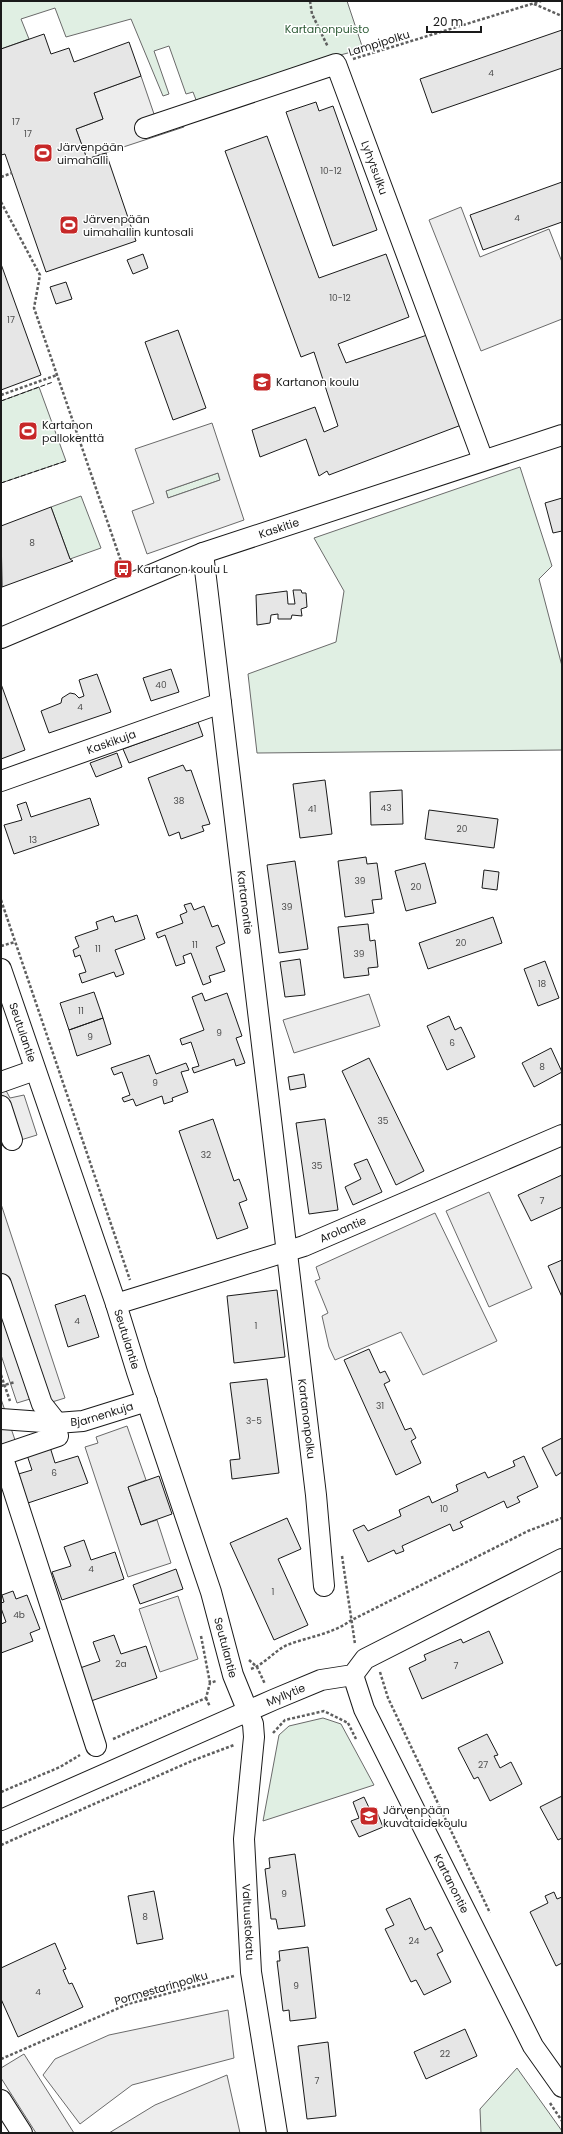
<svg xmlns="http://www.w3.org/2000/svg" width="563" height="2134" viewBox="0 0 563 2134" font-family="Poppins,sans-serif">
<rect width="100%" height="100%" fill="#fff"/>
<!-- green -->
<path fill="#e0efe3" stroke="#6a6a6a" d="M1 1H347L363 49 310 63 198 105 193 92 186 94 169 46 154 51 169 94 163 96 131 19 66 37 55 8 21 19 29 39 1 49Z
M39 387 66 461 1 483V401Z
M520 467 552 566 539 579 562 666V750L257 753 248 674 336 642 344 591 314 538Z
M218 473 220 480 168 498 166 491Z
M81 496 101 548 70 559 51 507Z
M323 1718 341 1724 374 1785 263 1821 279 1735 289 1726Z
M517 2068 562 2131V2133H481L480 2109Z"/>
<!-- parking -->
<path fill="#ededed" stroke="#6a6a6a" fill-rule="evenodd" d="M141 76 154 114 178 108 184 127 87 159 76 129 103 119 94 93Z
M461 207 480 257 549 229 562 262V319L481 351 429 220Z
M212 423 244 520 147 554 132 511 154 503 135 449ZM218 473 220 480 168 498 166 491Z
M369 994 380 1026 294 1053 283 1020Z
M1 1081 10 1098 24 1095 37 1135 1 1146Z
M489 1192 532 1288 489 1307 446 1211Z
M1 1204 65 1398 52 1402 30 1399 17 1403 1 1355Z
M435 1213 497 1341 423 1375 401 1332 335 1360 329 1347 322 1316 328 1313 315 1281 320 1279 316 1267Z
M1 1399 15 1440 1 1445Z
M127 1426 146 1480 128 1487 141 1525 157 1520 171 1563 128 1577 85 1447 98 1443 96 1437Z
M178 1596 198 1659 160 1672 139 1609Z
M228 2010 234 2058 132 2085 80 2124 43 2075 55 2059 109 2035Z
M24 2054 74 2133H36L1 2078V2068Z
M227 2075 240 2133H109L155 2105Z"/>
<!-- building -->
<path fill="#e6e6e6" stroke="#1a1a1a" d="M562 30V68L432 113 420 79Z
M44 34 51 54 69 48 74 62 129 42 141 76 94 93 103 119 76 129 87 159 106 153 136 241 46 272 5 154 1 155V49Z
M316 102 319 111 333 106 377 230 333 246 286 112Z
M267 136 319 278 386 254 409 317 338 344 346 363 430 334 464 424 329 475 327 471 319 476 306 439 260 457 252 430 315 407 324 432 338 426 314 352 301 357 225 151Z
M562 182V222L483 250 470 215Z
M143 254 148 268 133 274 127 260Z
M1 264 41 375 1 390Z
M66 282 72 299 56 304 50 287Z
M178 330 206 408 173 420 145 342Z
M562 498V531L553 533 545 503Z
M51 507 70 559 73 561 2 587 1 526Z
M293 590H301L302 593H306L307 607 301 609 302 616 292 615 291 619H278V614L271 615 270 623 257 625 256 595 287 591 288 604H295Z
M171 669 179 692 151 701 143 678Z
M97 674 111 712 49 733 41 711 61 703 62 698 70 693 75 694 79 698 84 696 79 680Z
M1 684 25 750 1 759Z
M198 722 203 736 129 763 123 749Z
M117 753 122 767 96 777 90 763Z
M183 765 186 771 191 770 210 824 202 826 204 831 181 839 179 832 169 836 148 778Z
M325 780 332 834 300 838 293 784Z
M402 790 403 824 371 825 370 792Z
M90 798 99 825 14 854 4 825 22 820 17 805 26 802 31 817Z
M429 810 498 819 494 848 425 839Z
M366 857 367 864 377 863 382 899 372 900 374 913 345 917 338 861Z
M295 861 308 949 279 953 267 865Z
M425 863 436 903 406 911 395 871Z
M484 870 499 872 497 890 482 888Z
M191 903 194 910 204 906 212 927 218 925 225 943 216 947 225 971 209 976 211 982 203 985 191 953 183 956 185 963 176 966 165 935 158 938 156 933 183 923 180 915 187 912 184 905Z
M137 915 145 939 115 950 124 974 116 977 114 972 82 983 79 974 86 972 80 955 75 957 73 950 79 947 75 937 98 929 96 922 113 916 115 922Z
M493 917 502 943 428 969 419 943Z
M368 924 370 941 375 940 378 967 368 968 369 975 344 978 338 927Z
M300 959 305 995 285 997 280 962Z
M545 961 559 998 538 1006 524 969Z
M94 992 103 1018 69 1030 60 1003Z
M202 993 205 1001 227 993 242 1036 236 1038 245 1063 236 1066 234 1059 194 1073 192 1068 199 1066 191 1042 182 1045 180 1039 204 1030 192 997Z
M449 1016 455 1030 461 1027 475 1057 447 1070 427 1026Z
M103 1018 111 1044 77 1056 69 1030Z
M551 1048 562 1072 534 1087 522 1063Z
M149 1055 156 1074 186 1063 189 1070 181 1072 188 1092 172 1098 173 1101 164 1104 162 1096 136 1106 133 1099 124 1102 122 1098 130 1095 122 1072 114 1075 111 1068Z
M369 1058 424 1171 396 1185 342 1071Z
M304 1074 306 1087 290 1090 288 1077Z
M213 1119 234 1181 239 1179 247 1200 239 1203 248 1228 217 1239 179 1131Z
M325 1119 338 1210 309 1214 296 1123Z
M367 1159 382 1192 353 1205 345 1187 361 1179 354 1164Z
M562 1175V1207L531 1221 518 1195Z
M562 1260V1297L548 1266Z
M277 1290 285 1357 234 1363 227 1296Z
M85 1295 99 1337 68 1347 55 1305Z
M369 1349 380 1373 385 1371 390 1381 384 1384 405 1430 411 1428 416 1438 411 1441 421 1463 396 1475 344 1360Z
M267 1379 279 1473 232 1479 230 1460 240 1459 230 1383Z
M562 1438V1472L556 1476 542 1448Z
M50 1447 55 1463 78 1456 88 1483 25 1504 15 1475 32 1470 27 1455Z
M524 1456 538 1487 517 1497 520 1502 507 1508 504 1501 460 1522 463 1527 453 1531 450 1524 402 1546 404 1551 396 1554 394 1550 368 1562 353 1530 364 1525 368 1531 401 1516 399 1510 429 1496 432 1503 458 1491 456 1485 485 1472 488 1478 515 1466 513 1461Z
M159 1476 172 1514 141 1525 128 1487Z
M287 1518 301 1549 278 1559 308 1625 274 1640 230 1543Z
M84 1540 91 1560 115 1552 124 1579 62 1600 52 1572 71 1566 64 1547Z
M176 1569 183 1589 140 1604 133 1585Z
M13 1591 16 1599 27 1595 40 1629 30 1633 33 1641 1 1653V1624L6 1622 1 1608V1603L4 1602 2 1595Z
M489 1631 503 1663 422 1699 409 1668 426 1660 424 1655 461 1639 463 1643Z
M114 1635 121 1654 146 1646 157 1678 91 1701 80 1668 100 1661 93 1642Z
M487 1734 498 1755 494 1756 500 1768 511 1762 522 1784 490 1801 478 1777 474 1779 458 1748Z
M562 1796V1838L558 1840 540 1807Z
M364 1797 372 1814 377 1812 383 1827 359 1837 351 1821 359 1818 353 1802Z
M295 1854 305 1926 278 1929 276 1919H271L265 1869 270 1868 269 1858Z
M154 1891 163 1939 137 1944 128 1896Z
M554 1892 557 1899 562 1897V1963L556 1966 530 1912 548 1903 545 1896Z
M410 1898 425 1930 431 1927 443 1951 437 1954 451 1982 424 1995 416 1980 411 1982 385 1929 394 1925 386 1909Z
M55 1943 66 1969 63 1970 69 1984 72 1983 83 2007 18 2037 1 1999V1968Z
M308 1947 316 2018 290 2021 289 2010 283 2011 277 1961H280L279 1951Z
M465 2029 477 2056 426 2079 414 2052Z
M328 2042 336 2116 307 2119 298 2046Z"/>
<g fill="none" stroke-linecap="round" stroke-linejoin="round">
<!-- minor casing -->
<g stroke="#1a1a1a" stroke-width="22">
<g id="minor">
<path id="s1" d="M145 128 336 64 483 460"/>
<path id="s2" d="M203 553 316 1495 324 1586"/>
<path id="s3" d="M1 638 203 553 562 435"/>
<path id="s4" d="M1 781 221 703"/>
<path id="s5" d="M1 969 116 1304 137 1372 211 1592 233 1675 253 1724 254 1737 244 1839 251 1972 277 2133"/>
<path d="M1 1082 35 1070"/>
<path d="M1 1106 12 1140"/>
<path d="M1 1284 42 1404 57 1423"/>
<path id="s6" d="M116 1304 304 1246 562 1135"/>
<path id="s7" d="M1 1419 57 1423 83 1421 147 1401"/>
<path d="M58 1436 2 1455 96 1746"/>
<path id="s8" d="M353 1675 364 1709 533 2046 562 2087"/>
<path id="s9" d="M1 1820 273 1700 321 1680 353 1675 365 1659 562 1559"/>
<path d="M1 2100 22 2133"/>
</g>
</g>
<!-- path -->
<path stroke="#5f5f5f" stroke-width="2.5" stroke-dasharray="3 2" stroke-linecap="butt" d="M310 1 312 14 328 47
M534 4 562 16
M353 59 541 1
M1 177 12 173
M1 202 40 275 34 308 123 567
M1 395 57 375
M1 900 130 1280
M1 946 15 942
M1 1375 10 1401
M1 1386 15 1382
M342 1556 355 1644
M201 1636 210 1683
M249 1660 257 1667 265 1684
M251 1669C265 1664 274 1651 287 1645 308 1637 332 1634 350 1621L528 1531 562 1518
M380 1672 388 1698 490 1913
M206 1698 210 1707
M348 1723 356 1739
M273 1733 285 1720 324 1711 348 1723
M113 1739 206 1698 210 1683 216 1681
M1 1792 60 1767 80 1755
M1 1845 194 1760 234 1745
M1 2059 128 2004 234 1976
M550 2103 562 2121"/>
<!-- minor -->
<use href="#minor" stroke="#fff" stroke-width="20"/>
<!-- fence -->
<path stroke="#1a1a1a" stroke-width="1" stroke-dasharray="5 2" stroke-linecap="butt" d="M1 401 53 382
M1 483 66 461"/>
</g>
<!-- icons -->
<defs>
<g id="stadium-square" transform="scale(1)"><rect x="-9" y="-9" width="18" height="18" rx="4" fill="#c62828" stroke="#fff"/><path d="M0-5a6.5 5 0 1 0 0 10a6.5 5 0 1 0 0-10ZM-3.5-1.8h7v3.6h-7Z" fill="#fff"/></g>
<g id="school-square" transform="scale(1)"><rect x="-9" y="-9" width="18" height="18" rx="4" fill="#c62828" stroke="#fff"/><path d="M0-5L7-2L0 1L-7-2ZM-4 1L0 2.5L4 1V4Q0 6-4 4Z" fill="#fff"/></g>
<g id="bus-square" transform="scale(1)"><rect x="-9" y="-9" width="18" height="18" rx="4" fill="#c62828" stroke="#fff"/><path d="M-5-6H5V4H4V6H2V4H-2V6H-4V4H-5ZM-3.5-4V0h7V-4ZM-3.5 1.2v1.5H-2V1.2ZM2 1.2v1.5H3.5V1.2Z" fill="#fff"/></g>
</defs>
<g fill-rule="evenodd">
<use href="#stadium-square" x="43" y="153"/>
<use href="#stadium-square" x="69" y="225"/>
<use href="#school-square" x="262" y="382"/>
<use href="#stadium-square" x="28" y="431"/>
<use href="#bus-square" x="123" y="569"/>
<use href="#school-square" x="369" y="1816"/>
</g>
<g text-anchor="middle" stroke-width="3" stroke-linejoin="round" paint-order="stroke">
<!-- number labels -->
<g font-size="9" fill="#4d4d4d">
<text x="491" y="76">4</text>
<text x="16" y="125">17</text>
<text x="28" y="137">17</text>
<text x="331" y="174">10-12</text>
<text x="517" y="221">4</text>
<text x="340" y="301">10-12</text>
<text x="11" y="323">17</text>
<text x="32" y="546">8</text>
<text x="161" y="688">40</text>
<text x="80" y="710">4</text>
<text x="179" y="804">38</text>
<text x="386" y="811">43</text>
<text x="312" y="812">41</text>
<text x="462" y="832">20</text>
<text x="33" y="843">13</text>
<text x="360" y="884">39</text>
<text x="416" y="890">20</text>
<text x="287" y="910">39</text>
<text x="461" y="946">20</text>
<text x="195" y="948">11</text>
<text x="98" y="952">11</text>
<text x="359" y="957">39</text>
<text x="542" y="987">18</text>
<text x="81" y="1014">11</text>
<text x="219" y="1036">9</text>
<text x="90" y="1040">9</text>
<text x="452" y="1046">6</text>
<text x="542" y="1070">8</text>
<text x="155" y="1086">9</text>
<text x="383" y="1124">35</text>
<text x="206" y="1158">32</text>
<text x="317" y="1169">35</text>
<text x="542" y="1204">7</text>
<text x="77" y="1324">4</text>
<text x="256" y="1329">1</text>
<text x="380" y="1409">31</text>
<text x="254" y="1424">3-5</text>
<text x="54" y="1476">6</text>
<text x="444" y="1512">10</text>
<text x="91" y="1572">4</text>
<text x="273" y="1595">1</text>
<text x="19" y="1618">4b</text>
<text x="121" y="1667">2a</text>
<text x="456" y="1669">7</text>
<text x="483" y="1768">27</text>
<text x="284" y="1897">9</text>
<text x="145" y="1920">8</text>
<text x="414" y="1944">24</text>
<text x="296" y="1989">9</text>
<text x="38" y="1995">4</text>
<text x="445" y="2057">22</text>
<text x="317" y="2084">7</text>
</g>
<!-- park labels -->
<g font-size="11" fill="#2b5a34" stroke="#fff">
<text x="327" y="33">Kartanonpuisto</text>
</g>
<!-- street labels -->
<g font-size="11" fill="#1a1a1a" stroke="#fff">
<text transform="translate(379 43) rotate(-17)" y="4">Lampipolku</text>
<text dy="4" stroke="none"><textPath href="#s1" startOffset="312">Lyhytsulku</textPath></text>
<text dy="4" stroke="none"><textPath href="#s3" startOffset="299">Kaskitie</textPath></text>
<text dy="4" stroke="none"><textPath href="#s4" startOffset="117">Kaskikuja</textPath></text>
<text dy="4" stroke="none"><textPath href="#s2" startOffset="352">Kartanontie</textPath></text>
<text dy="4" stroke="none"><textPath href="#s5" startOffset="67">Seutulantie</textPath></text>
<text dy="4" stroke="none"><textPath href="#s6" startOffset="239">Arolantie</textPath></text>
<text dy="4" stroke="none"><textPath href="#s5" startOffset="391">Seutulantie</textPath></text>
<text dy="4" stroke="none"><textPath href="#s7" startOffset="102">Bjarnenkuja</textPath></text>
<text dy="4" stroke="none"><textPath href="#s2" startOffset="872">Kartanonpolku</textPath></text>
<text dy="4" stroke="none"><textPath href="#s5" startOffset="715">Seutulantie</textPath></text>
<text dy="4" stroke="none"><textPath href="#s9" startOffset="311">Myllytie</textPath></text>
<text dy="4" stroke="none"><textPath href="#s8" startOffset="231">Kartanontie</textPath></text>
<text dy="4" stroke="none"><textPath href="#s5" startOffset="995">Valtuustokatu</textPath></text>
<text transform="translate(161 1988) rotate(-16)" y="4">Pormestarinpolku</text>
</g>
<!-- poi labels -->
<g font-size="11" fill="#1a1a1a" stroke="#fff" text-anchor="start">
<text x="57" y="151">Järvenpään<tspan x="57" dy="13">uimahalli</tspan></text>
<text x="83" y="223">Järvenpään<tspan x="83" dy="13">uimahallin kuntosali</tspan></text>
<text x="276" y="386">Kartanon koulu</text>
<text x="42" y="429">Kartanon<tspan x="42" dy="13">pallokenttä</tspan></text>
<text x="137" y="573">Kartanon koulu L</text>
<text x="383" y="1814">Järvenpään<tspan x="383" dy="13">kuvataidekoulu</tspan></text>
</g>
</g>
<!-- border -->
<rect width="563" height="2134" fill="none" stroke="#1a1a1a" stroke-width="4"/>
<!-- scale -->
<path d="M427 26v6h54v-6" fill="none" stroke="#1a1a1a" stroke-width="2"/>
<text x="433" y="26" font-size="12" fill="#1a1a1a" stroke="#ffffff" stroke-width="3" paint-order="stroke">20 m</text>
</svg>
